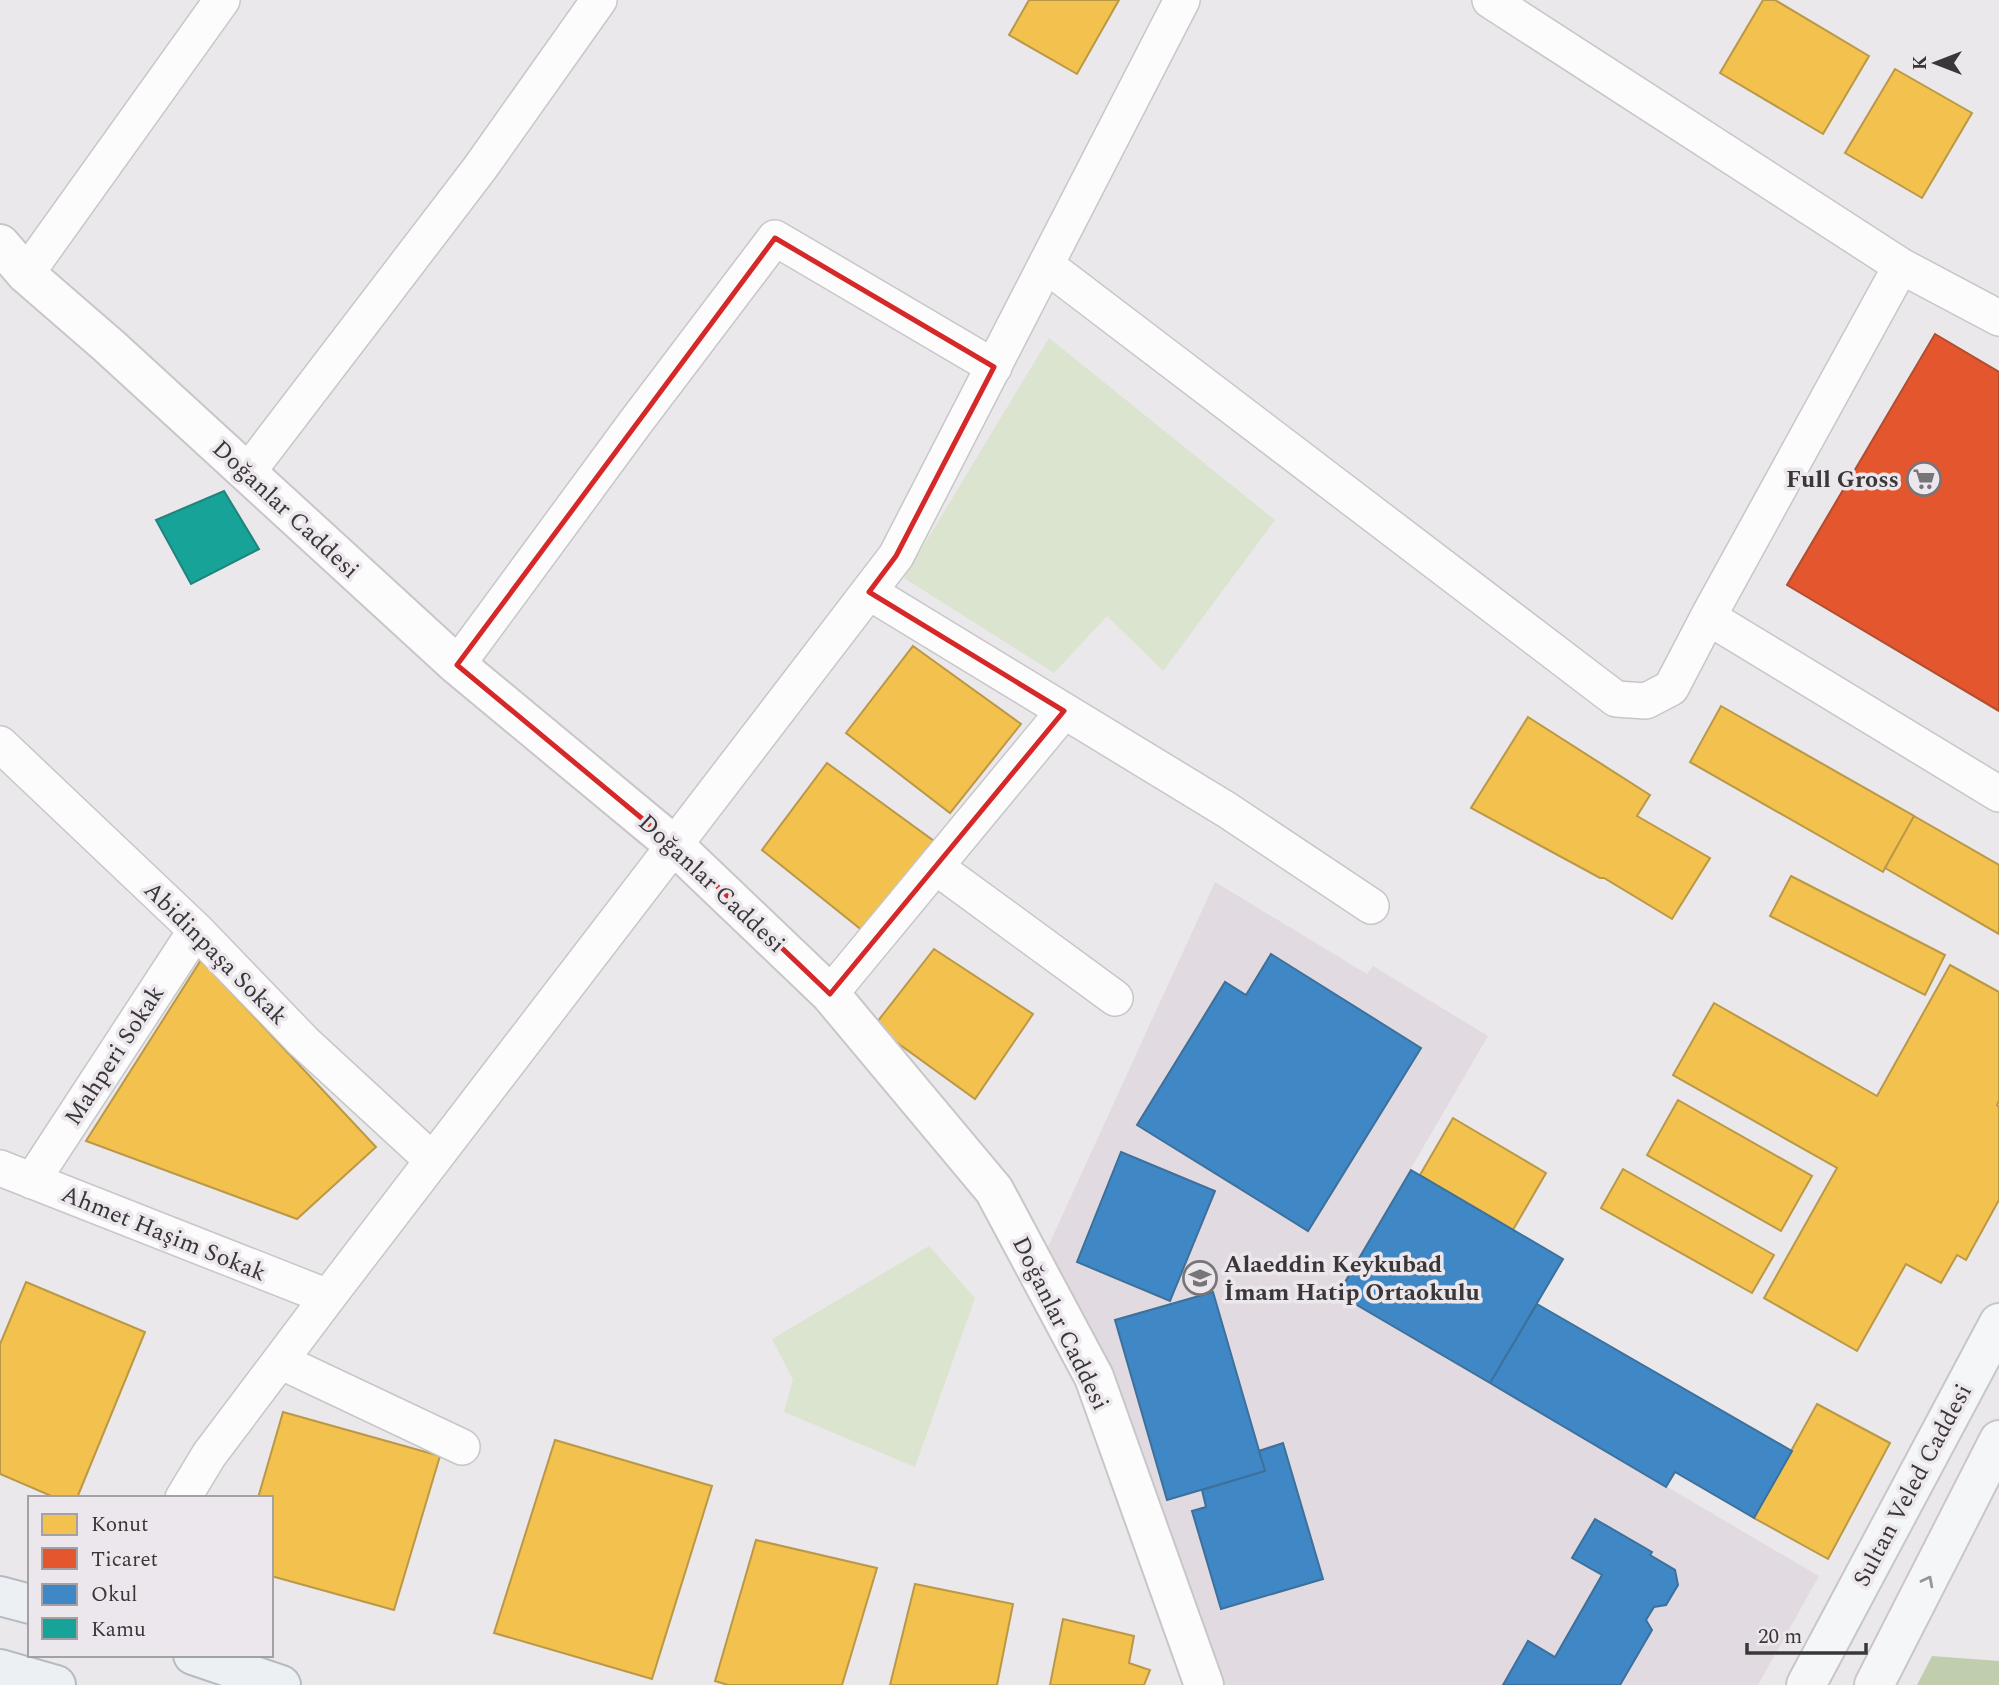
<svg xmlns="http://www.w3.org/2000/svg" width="1999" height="1685" viewBox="0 0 1999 1685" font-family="Spectral,serif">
<rect width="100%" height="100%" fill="#ebe8eb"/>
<!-- built -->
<path fill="#e1dae1" d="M1215 882 1367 974 1373 966 1488 1036 1338 1294 1819 1576 1758 1685H1221L1196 1640 1106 1355 1041 1262Z"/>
<!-- green -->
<path fill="#dae4ce" d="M1049 338 1275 520 1163 671 1107 616 1054 673 904 578Z
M929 1246 975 1298 915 1467 784 1412 793 1380 772 1339Z"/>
<!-- forest -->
<path fill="#c1ceae" d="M1932 1656 1999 1661V1685H1917Z"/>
<!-- homes -->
<path fill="#f2c14e" stroke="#ba9847" stroke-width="2" d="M1029 0H1119L1077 74 1009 35Z
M1763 0H1775L1869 56 1823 134 1720 73Z
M1895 69 1972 113 1922 198 1845 153Z
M913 646 1021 724 950 813 846 733Z
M1721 706 1914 816 1883 872 1690 762Z
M1528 717 1650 795 1637 816 1710 858 1672 919 1604 878H1600L1471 808Z
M827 763 934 841 863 931 762 850Z
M1914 816 1999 865V934L1885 868Z
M1791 876 1945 955 1925 995 1770 916Z
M934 949 1033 1014 975 1099 874 1026Z
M201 960 376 1147 297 1219 86 1141Z
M1950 965 1999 992V1101L1997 1105 1999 1107V1200L1966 1260 1957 1255 1941 1283 1906 1264 1857 1351 1764 1298 1837 1168 1673 1075 1714 1003 1877 1096Z
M1678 1100 1812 1176 1781 1231 1647 1155Z
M1453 1118 1546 1173 1513 1230 1420 1175Z
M1623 1169 1774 1255 1752 1293 1601 1208Z
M26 1282 145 1332 77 1498H56L0 1474V1344Z
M1817 1404 1890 1443 1828 1559 1754 1518Z
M283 1412 440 1456 394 1610 271 1576V1498H258Z
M555 1440 712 1486 652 1679 494 1633Z
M756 1540 877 1568 842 1685H728L715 1681Z
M915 1584 1013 1604 997 1685H890Z
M1063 1619 1134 1636 1129 1663 1150 1670 1144 1685H1050Z"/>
<!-- shops -->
<path fill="#e4572e" stroke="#b14d31" stroke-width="2" d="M1935 334 1999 372V711L1787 585Z"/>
<!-- schools -->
<path fill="#3f88c5" stroke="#3d709b" stroke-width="2" d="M1271 954 1421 1048 1308 1231 1137 1125 1225 982 1246 995Z
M1121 1152 1215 1191 1170 1301 1077 1262Z
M1411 1170 1563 1259 1490 1383 1338 1294Z
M1213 1292 1265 1471 1167 1500 1115 1320Z
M1537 1304 1792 1451 1754 1518 1675 1472 1666 1487 1490 1383Z
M1283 1443 1323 1579 1221 1609 1192 1511 1206 1507 1202 1490 1265 1471 1259 1451Z
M1595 1519 1652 1552 1650 1555 1675 1570 1678 1585 1666 1605 1654 1607 1646 1620 1652 1630 1620 1685H1503L1528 1641 1555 1657 1602 1575 1572 1558Z"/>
<!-- public -->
<path fill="#17a398" stroke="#21837b" stroke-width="2" d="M224 491 259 549 191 584 156 520Z"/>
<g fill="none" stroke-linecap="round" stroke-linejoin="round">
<!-- minor casing -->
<g stroke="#c8c6c8" stroke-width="38">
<path id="minor" d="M1490 0 1901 266 1999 318
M1046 265 1616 699 1646 701 1671 688 1708 617 1901 266
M26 274 222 0
M247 473 480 168 599 0
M869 592 1227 810 1371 906
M1708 617 1999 794
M457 665 635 423 775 238 994 367
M0 744 196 930 304 1042 432 1160
M936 867 1115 998
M830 994 1064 711
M0 1168 328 1297
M32 1181 196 930
M280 1361 462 1447
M183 1498 209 1455 328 1297 896 556 1182 0"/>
</g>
<!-- tertiary casing -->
<g stroke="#c8c6c8" stroke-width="42">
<path id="tertiary" d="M0 244 26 274 109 346 457 665 674 845 830 994 994 1190 1094 1377 1204 1685"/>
</g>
<!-- secondary casing -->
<g stroke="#c8c6c8" stroke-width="42">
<path id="secondary" d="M1806 1685 1999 1323
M1874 1685 1999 1440"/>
</g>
<!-- primary casing -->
<g stroke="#b6bac1" stroke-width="42">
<path id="primary" d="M0 1596 30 1604
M193 1655 281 1685
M0 1669 56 1685"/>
</g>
<!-- minor -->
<use href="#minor" stroke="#fcfcfc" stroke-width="35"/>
<!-- tertiary -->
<use href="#tertiary" stroke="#fcfcfc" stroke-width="38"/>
<!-- secondary -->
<use href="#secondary" stroke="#f4f6f8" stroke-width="38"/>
<!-- primary -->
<use href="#primary" stroke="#edf0f3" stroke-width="38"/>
</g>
<!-- one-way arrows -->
<defs><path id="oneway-chevron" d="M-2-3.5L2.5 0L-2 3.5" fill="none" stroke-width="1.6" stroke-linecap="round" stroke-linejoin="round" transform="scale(1.75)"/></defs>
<use stroke="#969698" href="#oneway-chevron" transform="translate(1928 1581) rotate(-63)"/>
<!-- marked area -->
<path fill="none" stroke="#d62828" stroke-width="5" stroke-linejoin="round" d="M775 238 994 367 896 556 869 592 1064 711 830 994 674 845 457 665Z"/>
<!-- icons -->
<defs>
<g id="supermarket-ring" transform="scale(1.75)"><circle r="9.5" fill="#ece7ec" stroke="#777577" stroke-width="1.5"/><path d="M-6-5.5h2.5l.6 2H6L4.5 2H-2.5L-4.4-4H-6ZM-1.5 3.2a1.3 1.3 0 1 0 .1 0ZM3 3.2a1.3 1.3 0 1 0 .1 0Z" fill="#777577"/></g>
<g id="school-ring" transform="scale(1.75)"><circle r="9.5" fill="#ece7ec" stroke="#777577" stroke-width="1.5"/><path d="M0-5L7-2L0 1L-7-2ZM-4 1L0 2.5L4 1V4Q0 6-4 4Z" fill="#777577"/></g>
</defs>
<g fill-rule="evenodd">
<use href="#supermarket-ring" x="1924" y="479"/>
<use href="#school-ring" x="1200" y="1278"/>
</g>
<g text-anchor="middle" stroke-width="7" stroke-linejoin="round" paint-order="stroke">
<!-- poi labels -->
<g font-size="24" font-weight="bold" fill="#393738" stroke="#ece7ec" text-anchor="end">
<text x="1899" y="487">Full Gross</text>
<text x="1224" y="1272" text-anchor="start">Alaeddin Keykubad<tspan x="1224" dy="28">İmam Hatip Ortaokulu</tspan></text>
</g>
<!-- street labels -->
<g font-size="24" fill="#393738" stroke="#ece7ec">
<text transform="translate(286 509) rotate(43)" y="8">Doğanlar Caddesi</text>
<text transform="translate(712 883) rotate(43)" y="8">Doğanlar Caddesi</text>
<text transform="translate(216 953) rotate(45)" y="8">Abidinpaşa Sokak</text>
<text transform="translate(114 1055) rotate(-57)" y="8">Mahperi Sokak</text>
<text transform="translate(164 1233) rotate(22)" y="8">Ahmet Haşim Sokak</text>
<text transform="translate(1061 1323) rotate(64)" y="8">Doğanlar Caddesi</text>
<text transform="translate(1912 1485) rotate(-62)" y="8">Sultan Veled Caddesi</text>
</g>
</g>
<!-- legend -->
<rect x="28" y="1496" width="245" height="161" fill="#ece7ec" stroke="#a4a1a4" stroke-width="2"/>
<rect x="42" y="1514" width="35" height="21" fill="#f2c14e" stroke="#a4a1a4" stroke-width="2"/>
<text x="91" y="1531" font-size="21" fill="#393738">Konut</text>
<rect x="42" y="1548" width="35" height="21" fill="#e4572e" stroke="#a4a1a4" stroke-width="2"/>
<text x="91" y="1566" font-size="21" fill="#393738">Ticaret</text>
<rect x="42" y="1584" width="35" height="21" fill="#3f88c5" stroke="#a4a1a4" stroke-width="2"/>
<text x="91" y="1601" font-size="21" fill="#393738">Okul</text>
<rect x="42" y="1618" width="35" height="21" fill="#17a398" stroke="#a4a1a4" stroke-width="2"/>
<text x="91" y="1636" font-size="21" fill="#393738">Kamu</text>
<!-- north arrow -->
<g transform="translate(1936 63) rotate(270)" stroke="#ece7ec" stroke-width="5" paint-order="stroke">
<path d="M0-5L12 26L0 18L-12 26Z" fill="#393738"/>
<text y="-10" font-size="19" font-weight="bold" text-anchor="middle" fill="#393738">K</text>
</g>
<!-- scale -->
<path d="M1747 1643v10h119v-10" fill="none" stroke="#393738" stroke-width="3.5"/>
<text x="1758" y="1643" font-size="21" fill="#393738" stroke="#ece7ec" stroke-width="5" paint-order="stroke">20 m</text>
</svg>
